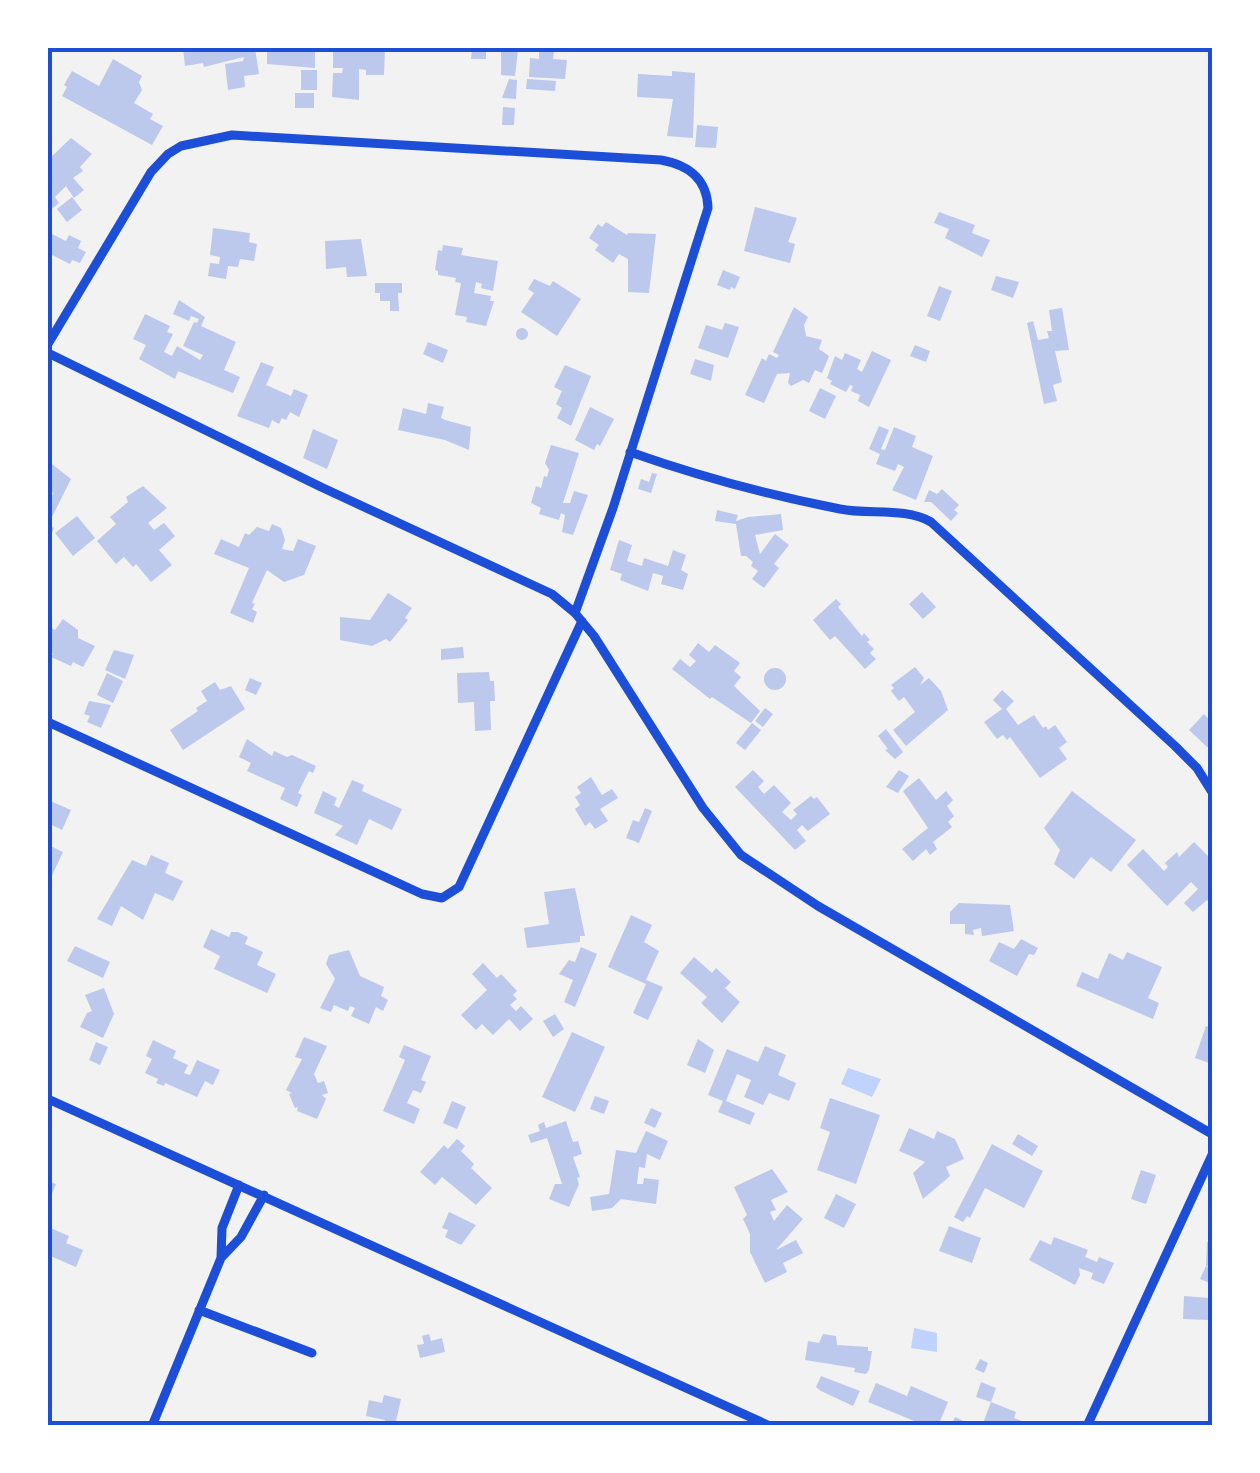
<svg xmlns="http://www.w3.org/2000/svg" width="1260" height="1473" viewBox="0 0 1260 1473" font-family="Mulish,sans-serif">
<rect width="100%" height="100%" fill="#f2f2f2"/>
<!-- water -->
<path fill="#bfd3fe" d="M848 1068 881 1079 872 1097 841 1084Z
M914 1328 937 1333V1352L911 1348Z"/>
<!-- building -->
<path fill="#bdc9ec" d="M183 48H255L259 74 244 76 245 87 228 90 225 64 243 61 244 57 204 67 203 63 185 66Z
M267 48H315V68L267 64Z
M333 48H385L384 75H366V70L359 69V100L332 97 333 73H342L343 68H333Z
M472 48H486V59H471Z
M501 49 518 50 515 76 501 75Z
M539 51 554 52 553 59 567 60 565 79 529 77 530 58 539 59Z
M113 59 142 76 139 82 142 90 134 103 153 114 150 119 163 126 152 145 62 96 67 87 64 85 72 71 99 86Z
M301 70H317V90H301Z
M672 71 695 73 693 138 667 136 673 99 637 97 638 74 672 76Z
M509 79 517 80 516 99 502 98Z
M527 79 556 81 555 91 526 89Z
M295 93H314V108H295Z
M503 107 515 108 514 125H502Z
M697 125 718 127 716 148 695 147Z
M71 138 92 154 80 167 83 171 73 178 84 190 74 198 66 186 55 197 59 203 48 212V160Z
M72 197 82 210 67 222 57 209Z
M755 207 797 218 788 242 795 244 790 263 744 251Z
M939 212 975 225 972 233 990 240 982 257 945 238 949 229 934 223Z
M606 222 627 235 628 233 656 234 649 293 628 292V259L619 254 613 263 595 250 599 245 589 238 598 224 602 227Z
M213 228 250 233 249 242 257 244 254 261 240 259 238 267 228 266 226 279 208 276 210 263 219 264 220 257 210 255Z
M48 232 66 241 69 235 81 241 78 248 86 252 80 263 72 260 70 264 48 253Z
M361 239 367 276 347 277 346 267 326 269 325 241Z
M443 245 463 248 461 255 498 261 493 291 481 288 482 284 476 282 474 293 491 296 490 301H494L486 326 466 322 467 317 455 315 461 283 455 282 456 278 438 275V271L435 270 438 250 442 251Z
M723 270 740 277 735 289 731 287 730 290 717 285Z
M996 276 1019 282 1013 298 991 290Z
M534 279 550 286 553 281 581 299 557 336 521 312 534 293 528 289Z
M375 283H402V293H398L399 311H390V301H380V293H375Z
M939 286 952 291 940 321 927 316Z
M179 300 205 317 201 326 236 342 224 370 240 377 233 393 178 371 175 379 139 359 146 345 133 339 145 314 170 326 167 332 173 334 164 352 172 356 177 346 200 360 203 355 183 346 194 322 197 323 199 319 191 316 189 321 173 314Z
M794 307 808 317 804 325 806 336 822 340 819 349 829 356 822 373 815 370 809 383 803 380 791 386 788 383 790 373 777 374 764 403 745 395 762 358 766 361 769 354 777 358 779 355 773 352Z
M1062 308 1069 350 1055 351 1062 382 1053 385 1057 401 1044 404 1027 323 1033 321 1038 340 1049 338 1047 331H1052L1049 310Z
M725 323 739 327 728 358 698 348 706 325 722 330Z
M516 334a6 6 0 1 1 12 0a6 6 0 1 1-12 0Z
M428 342 448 350 443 363 423 354Z
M915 345 930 351 926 362 910 356Z
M872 351 891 360 869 407 858 401 860 395 851 391 853 386 850 385 846 392 830 384 832 381 827 378 835 356 842 360 845 353 861 360 857 369 862 372Z
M695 359 714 365 711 381 690 374Z
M261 362 274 367 266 385 291 396 294 389 308 395 299 417 290 412 286 420 282 418 279 424 272 420 269 428 237 416Z
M565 365 591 376 571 426 557 418 562 408 556 404 562 391 554 387Z
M820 388 836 396 825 419 809 411Z
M428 403 444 407 441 418 445 420 471 427 469 450 445 440 398 430 403 408 426 414Z
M590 407 614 419 600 446 597 444 594 450 575 440Z
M879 426 889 430 881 449 885 450 894 427 916 436 912 447 933 456 916 500 892 490 904 467 898 464 895 471 876 464 880 454 869 449Z
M313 429 338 440 327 469 303 458Z
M551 445 579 453 563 503H570L574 491 588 495 573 535 562 532 565 515 561 513 559 520 539 514 541 508 531 503 536 486 541 488 544 476 547 477 549 470 545 463Z
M48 461 71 479 48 525 54 528 48 542V506L53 493 48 489Z
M652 473 657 474 651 493 638 489 641 479 649 482Z
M143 486 167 508 148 523 154 530 164 523 175 536 159 550 172 565 151 582 136 564 133 567 124 557 116 564 97 541 116 524 110 517 128 502 126 497Z
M942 489 959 505 954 510 958 513 951 521 931 502H924L929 490 937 494Z
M717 510 738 515 736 521 748 517 781 514 783 530 755 535 760 554 775 534 789 545 774 564 779 568 764 588 752 579 758 571 751 566 753 562 746 556H741L736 524 715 521Z
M77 516 95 538 73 556 55 533Z
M272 524 281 528 285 540 282 549 293 551 298 539 316 546 304 575 284 582 267 570 252 603 255 604 252 609 257 612 253 623 230 613 249 568 214 554 221 539 239 547 245 533 249 535 257 527 269 531Z
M619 540 632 545 627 561 642 566 644 558 668 566 673 550 686 555 681 570 688 574 683 590 661 584 663 576 653 573 648 591 620 580 622 574 610 570Z
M922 592 936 607 923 619 909 604Z
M388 593 412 608 405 618 408 620 390 642 386 639 372 646 340 640V617L370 620Z
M836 599 841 604 838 607 862 636 864 633 870 640 867 642 874 649 870 653 876 659 865 669 835 636 830 640 813 620Z
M63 619 78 630V638L95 646 83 667 73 662 71 666 51 657 53 654 48 651V626L55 630Z
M698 643 709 652 715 645 740 663 734 671 741 677 734 686 760 711 751 723 712 697 710 699 672 669 680 659 690 667 696 661 689 655Z
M463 647 464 658 441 660V649Z
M114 650 134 655 125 679 105 670Z
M915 667 924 678 920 685 929 678 941 691 948 710 906 746 893 730 915 712 904 697 899 701 891 691 894 688 891 685Z
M764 679a11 11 0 1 1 22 0a11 11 0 1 1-22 0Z
M489 672 490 681H494L495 701H490L491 730 475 731 474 702 458 703 457 673Z
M107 673 123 681 113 703 97 695Z
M250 678 262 683 256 695 245 690Z
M215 682 220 690 231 686 245 709 183 750 170 730 198 711 196 708 207 701 201 691Z
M1002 690 1014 701 1006 709 1018 725 1034 715 1043 728 1046 726 1048 730 1055 725 1067 742 1059 748 1067 759 1040 778 1010 737 1007 740 1003 735 997 739 984 722 1002 709 993 700Z
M89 701 111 705 101 728 87 722 90 716 84 714Z
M765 708 773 714 763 727 755 721Z
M1204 714 1212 723V747H1207L1189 730Z
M752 723 761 730 745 750 736 743Z
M886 729 903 752 895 759 885 750 888 749 878 736Z
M247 739 272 756 274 751 287 757 292 755 316 766 313 773 309 771 298 793 302 795 297 807 280 799 285 788 247 771 251 763 239 757Z
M753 770 764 781 758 787 764 794 774 785 791 803 782 812 791 820 797 814 793 810 811 796 814 799 817 797 830 814 808 831 802 825 797 830 806 841 795 850 735 787Z
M899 770 909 776 898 793 886 787Z
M591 777 602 795 612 789 618 798 600 809 608 821 595 829 590 822 585 826 575 809 580 805 575 797 581 793 577 787Z
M919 778 936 800 946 791 953 800 947 806 954 816 948 822 952 827 933 842 937 849 930 855 926 849 913 861 902 849 928 828 903 791Z
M352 780 364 785 362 791 402 809 392 830 369 819 357 845 335 835 343 826 314 813 323 791 337 798 334 805 339 808Z
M1072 791 1136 840 1111 872 1091 857 1074 879 1054 864 1060 850 1044 828Z
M48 800 71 810 62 830 48 823Z
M645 808 652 811 639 843 626 838 633 820 639 822Z
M1194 842 1212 860V905L1207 900 1193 912 1184 903 1198 889 1191 882 1167 906 1127 865 1143 849 1164 871 1168 867 1165 863 1177 852 1179 857Z
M48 845 63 852 50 880 48 879Z
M151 855 169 863 165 873 183 881 173 901 155 893 143 920 121 906 112 926 97 919 132 860 146 866Z
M575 888 585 936H580V942L527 948 524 928 549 924 544 892Z
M959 903 1010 905 1014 931 982 936 981 928 973 930 974 935 965 934V924H950V912Z
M631 915 652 925 644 942 659 951 646 980 663 987 648 1020 633 1013 646 984 608 967Z
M211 929 229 937 231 932H238L248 937 245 944 263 952 257 965 276 974 267 993 214 969 220 956 203 947Z
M1021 939 1038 948 1034 955 1029 954 1017 976 989 961 999 942 1014 949Z
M75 946 110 962 103 978 67 961Z
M581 947 597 954 575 1007 564 1002 573 980 559 974 569 960 575 962Z
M349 950 360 976 384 987 381 996 388 1000 383 1011 376 1007 369 1024 351 1016 355 1008 350 1006 348 1011 334 1005 331 1012 320 1008 335 979 326 964 329 955Z
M1127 952 1162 967 1148 998 1159 1003 1153 1019 1076 986 1082 972 1098 979 1109 953 1123 960Z
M694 957 712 973 716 968 731 982 725 988 740 1002 722 1023 701 1003 707 997 680 973Z
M483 963 497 978 501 974 517 991 513 995 517 999 510 1005 516 1011 521 1006 533 1019 520 1031 509 1019 493 1035 482 1024 476 1030 461 1015 487 990 472 974Z
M104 988 114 1014 103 1038 80 1027 87 1013 92 1011 85 995Z
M555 1014 564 1029 553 1037 543 1021Z
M1206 1026 1212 1028V1064L1195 1058Z
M572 1032 605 1047 575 1112 542 1097Z
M304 1037 327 1046 314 1074 318 1083 324 1081 328 1093 322 1095 326 1099 317 1119 297 1111 298 1107 295 1108 289 1094 292 1093 286 1090 302 1059 295 1057Z
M698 1039 714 1050 705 1073 687 1065Z
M153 1040 176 1051 173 1058 188 1065 184 1073 190 1075 197 1060 220 1070 213 1085 205 1081 197 1097 165 1083 164 1086 156 1083 158 1079 145 1073 152 1059 146 1056Z
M96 1042 108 1047 100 1065 89 1060Z
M404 1045 431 1056 421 1080 426 1082 421 1093 413 1090 407 1103 420 1109 414 1124 383 1111 405 1060 399 1057Z
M765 1046 786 1055 778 1075 796 1083 789 1101 769 1093 763 1105 744 1097 751 1080 737 1074 726 1101 755 1113 750 1125 718 1112 723 1101 708 1095 727 1049 758 1062Z
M595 1096 609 1101 604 1114 590 1109Z
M830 1098 880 1115 856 1184 817 1170 830 1132 820 1128Z
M452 1101 466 1107 457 1129 443 1123Z
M651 1108 662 1113 655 1128 644 1123Z
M566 1121 573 1142 578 1141 582 1154 573 1157 580 1177 577 1178 579 1184 569 1207 549 1199 555 1184H562L547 1138 531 1143 528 1135 540 1131 538 1125 544 1122 546 1128Z
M909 1128 934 1139 937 1131 955 1139 964 1159 946 1167 950 1176 923 1199 913 1173 925 1162 899 1151Z
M646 1131 668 1141 660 1160 647 1154 645 1168 639 1167 637 1184H643L644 1178 659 1180 656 1204 621 1199 612 1208 592 1211 590 1197 609 1194 616 1150 636 1153Z
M1018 1134 1038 1146 1032 1156 1012 1144Z
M457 1139 465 1146 461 1151 474 1164 471 1168 492 1188 476 1205 442 1177 435 1185 420 1172 444 1145 448 1149Z
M992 1144 1043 1171 1024 1208 985 1188 970 1218 967 1216 963 1222 954 1217Z
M772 1169 788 1192 771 1200 776 1210 770 1212 774 1221 787 1205 803 1219 776 1250 796 1240 803 1253 783 1263 787 1272 765 1283 750 1252V1234L743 1219 747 1215 734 1187Z
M1141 1170 1156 1175 1146 1204 1131 1199Z
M48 1181 56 1184 50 1198 48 1197Z
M836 1194 856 1204 844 1228 824 1218Z
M449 1212 476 1225 461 1245 445 1237 448 1230 442 1228Z
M949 1226 981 1238 972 1263 939 1251Z
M48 1227 69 1236 66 1243 83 1250 76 1267 48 1255Z
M1054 1237 1088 1250 1085 1257 1097 1262 1099 1257 1114 1263 1104 1284 1091 1279 1093 1273 1079 1268 1080 1275 1075 1285 1029 1260 1040 1240 1051 1245Z
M1207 1242 1212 1243V1266H1206L1212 1269V1284L1200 1279 1206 1266Z
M1184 1296 1209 1298 1208 1320 1183 1319Z
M429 1334 431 1341 442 1338 445 1352 420 1358 417 1345 424 1344 422 1336Z
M823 1334 836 1336 837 1345 868 1347V1351H872L869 1370 866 1374 854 1372 855 1368 805 1360 808 1341 819 1343Z
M980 1359 988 1363 984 1373 975 1369Z
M821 1376 860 1391 853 1406 821 1391 816 1387Z
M981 1382 996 1388 991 1402 976 1397Z
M876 1383 907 1396 911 1386 948 1402 938 1426H918L919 1423 868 1402Z
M384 1395 401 1399 395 1426H384L385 1420 366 1416 369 1400 382 1403Z
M991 1402 1016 1412 1014 1418 1034 1426H982Z
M955 1417 968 1423 967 1426H951Z"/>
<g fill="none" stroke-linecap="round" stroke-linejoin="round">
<!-- minor -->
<path stroke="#1d4ed8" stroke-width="9" d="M48 344 151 172 168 154 181 146 232 135 661 160C688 165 707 178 708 208L613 508 575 613
M48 353 321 487 552 594 575 613 594 636 703 808 741 855 818 906 1212 1134
M630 452C698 476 768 495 840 509 869 515 905 507 931 522L1175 746 1197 768 1212 792
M48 722 422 894 442 898 459 887 582 621
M48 1099 770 1426
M221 1258 241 1237 264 1195
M199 1310 312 1353
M152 1426 221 1258 222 1228 239 1185
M1087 1426 1212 1155"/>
</g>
<!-- border -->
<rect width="1260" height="1473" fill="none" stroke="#ffffff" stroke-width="100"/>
<rect x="50" y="50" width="1160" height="1373" fill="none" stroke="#1d4ed8" stroke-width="4"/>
</svg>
